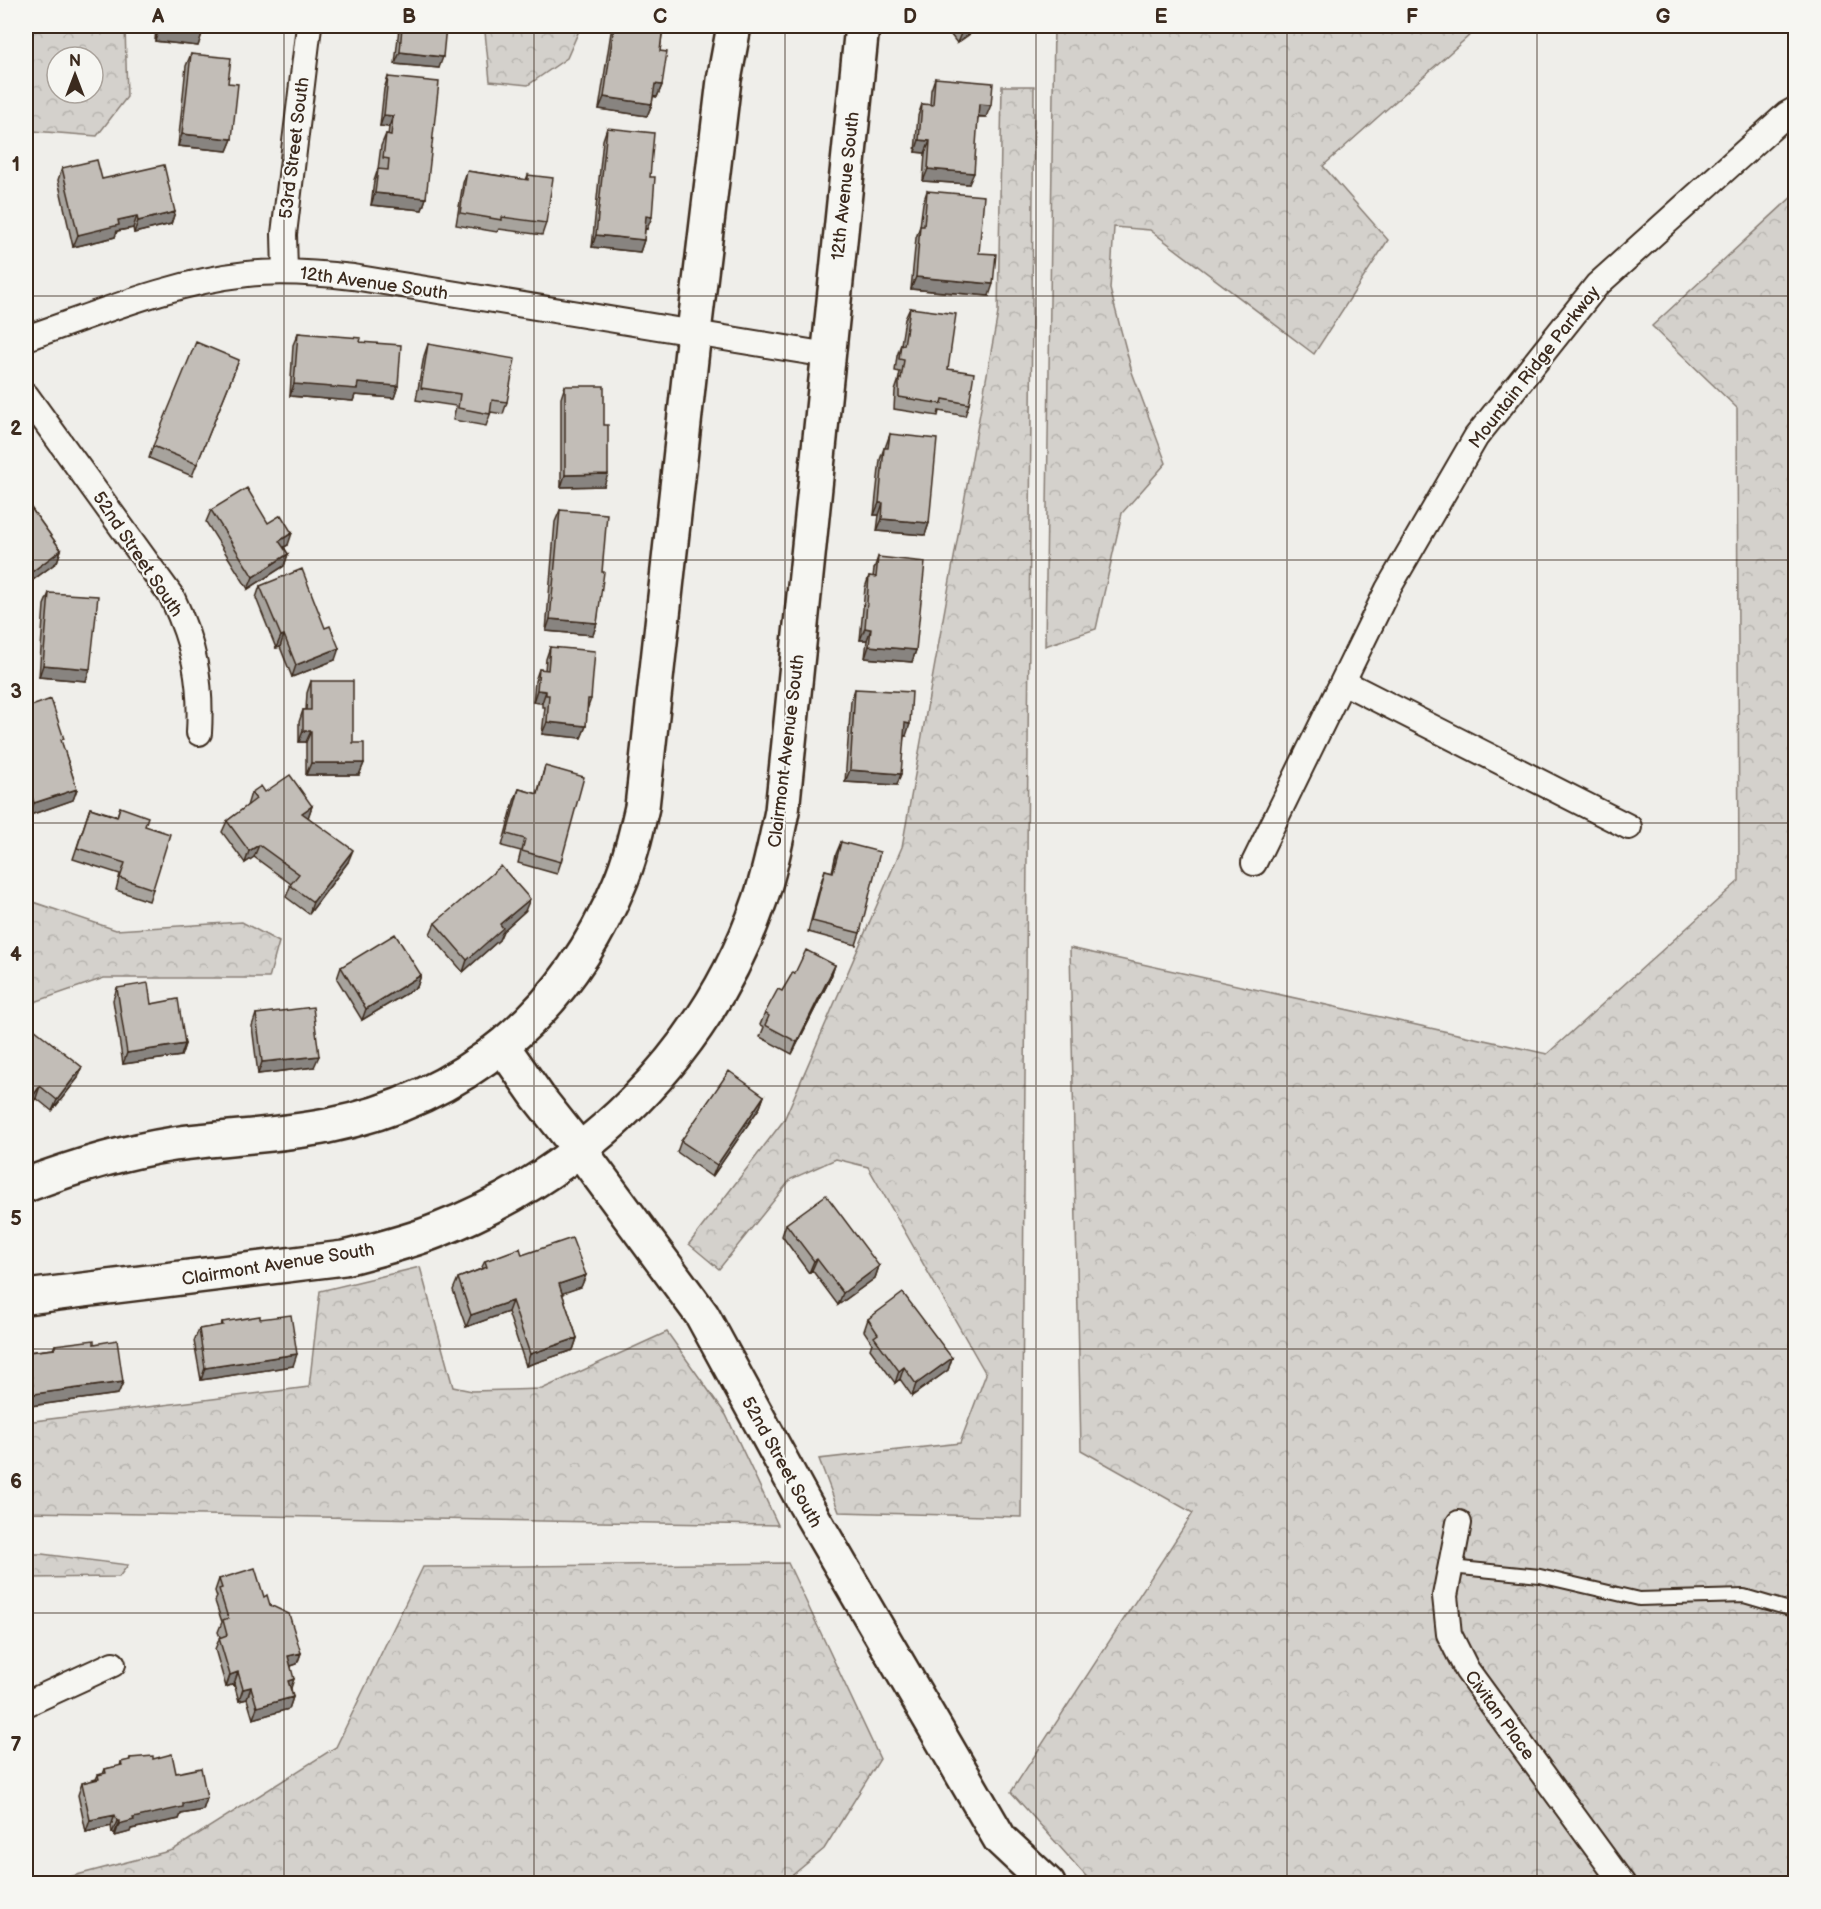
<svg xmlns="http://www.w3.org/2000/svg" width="1821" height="1909" viewBox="0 0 1821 1909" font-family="'Balsamiq Sans',sans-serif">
<defs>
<pattern id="forest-crowns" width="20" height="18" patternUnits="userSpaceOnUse" patternTransform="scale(1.5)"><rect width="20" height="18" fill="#d4d1cc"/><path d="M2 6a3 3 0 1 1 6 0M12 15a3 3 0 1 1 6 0" fill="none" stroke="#b7b4af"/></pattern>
</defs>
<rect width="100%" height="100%" fill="#efeeea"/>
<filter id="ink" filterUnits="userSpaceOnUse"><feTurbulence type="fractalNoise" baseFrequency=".0167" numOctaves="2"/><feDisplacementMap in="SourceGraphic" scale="12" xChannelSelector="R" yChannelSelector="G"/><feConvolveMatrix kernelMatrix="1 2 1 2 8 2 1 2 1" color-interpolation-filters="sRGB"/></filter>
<g filter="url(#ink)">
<!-- forest -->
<path fill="url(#forest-crowns)" stroke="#887e75" stroke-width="1.5" fill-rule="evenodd" d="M26 26H125L127 97 97 136 33 131 26 117ZM57 57H93V93H57Z
M488 26H581L567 58 528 85 490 81 485 32Z
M1054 26H1480L1323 166 1388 240 1314 354 1150 230 1114 227 1110 289 1132 372 1166 463 1122 513 1096 629 1045 646Z
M1002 86H1034L1021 1517 839 1512 819 1459 960 1443 986 1374 868 1167 836 1159 791 1179 719 1269 689 1244 784 1120 902 847 998 313Z
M1795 194V1883H1092L1011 1792 1193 1513 1081 1450 1070 948 1547 1054 1739 881 1737 408 1652 326Z
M26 893 30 901 116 930 242 922 279 942 269 978H104L26 1005Z
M420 1267 453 1387 472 1391 542 1389 667 1332 726 1415 778 1525 26 1512V1422L309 1387 320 1291Z
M26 1554H42L128 1565 119 1577 26 1578Z
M788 1563 880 1759 824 1849 783 1883H46L173 1850 336 1747 423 1567Z"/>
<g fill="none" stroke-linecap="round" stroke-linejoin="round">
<!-- lane casing -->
<g stroke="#3b2a1e" stroke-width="16">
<path id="lane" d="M1451 1567 1540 1576 1639 1599 1744 1596 1796 1611"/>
</g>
<!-- street casing -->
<g stroke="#3b2a1e" stroke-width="28">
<path id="street" d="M285 272 284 234 309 26
M26 338C97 314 172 282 247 274 282 270 318 273 353 277L828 355
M26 395 172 597C194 644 202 681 199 733
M1343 682 1629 827
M1254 863 1388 589 1476 437 1597 285 1787 114 1796 109
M1459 1523 1445 1596 1449 1634 1467 1670 1623 1884
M26 1704 113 1664"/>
</g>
<!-- secondary casing -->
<g stroke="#3b2a1e" stroke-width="38">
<path id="secondary" d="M503 1047 538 1097 580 1150 702 1315 805 1504 1000 1839 1048 1884
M26 1185C74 1167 122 1152 174 1144 225 1137 276 1136 327 1126 464 1099 566 1013 619 885 630 860 636 833 642 807L694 332 724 80 734 26
M26 1297 344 1258C375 1250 406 1243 436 1231 585 1173 708 1053 760 900 770 871 776 841 782 811L862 26"/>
</g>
<!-- lane -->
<use href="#lane" stroke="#f6f6f2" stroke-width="12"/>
<!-- street -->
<use href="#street" stroke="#f6f6f2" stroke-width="24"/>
<!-- secondary -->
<use href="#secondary" stroke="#f6f6f2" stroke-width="33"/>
</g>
<!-- wall -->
<path fill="#a7a39d" stroke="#3b2a1e" stroke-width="1.5" d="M156 26H204L198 46 155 41Z
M391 26H446L439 68 395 64 399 28H391Z
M612 26H663L660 51 662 85 657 97 653 96 652 104 647 116 599 109Z
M944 26H981L957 43Z
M191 54 228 83 232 139 227 151 178 146 186 66Z
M388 77 426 198 422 210 371 205 374 181 378 169 381 146 386 134 388 135 389 127 380 126 384 89Z
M935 78 986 117H978L969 184 923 181 925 153 915 152 918 116 922 104 930 105 931 90Z
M607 128 650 177 647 229 645 228 644 240 640 252 592 247 603 140Z
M62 168 102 179 175 212 171 224 134 233 133 228 117 231 115 237 73 247 58 180Z
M467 171 526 180 528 175 546 223 542 235 499 229 497 232 456 225 463 183Z
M927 191 989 296 911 289 916 238 920 226 923 203Z
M910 308 969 404 965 416 939 411 938 416 894 409 895 391 898 382 900 372 895 371 897 356 901 344 905 319Z
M298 333 360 342 398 386 394 398 355 395 353 401 290 396 293 345Z
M428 344 507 402 503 414 491 412 486 426 453 420 456 406 416 400 424 356Z
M239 360 192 476 149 458 153 446Z
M565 386 604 486 561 487V398Z
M890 434 929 523 925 535 877 531 879 515H874L880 460 884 448H885Z
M26 501 61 550 57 562 26 585Z
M211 510 268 523 288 545 284 547 288 554 284 566 248 589 206 522Z
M560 510 602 572 597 623 593 635 546 631 555 522Z
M878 557 916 650 912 662 865 658 867 640H860L865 588 869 576 873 577 874 569Z
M260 586 335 660 292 677 280 647 276 648 256 598Z
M49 593 86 681 39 677 44 605Z
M550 647 591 699 587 710 586 726 581 738 542 734 545 707H542V703L533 702 535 681 539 669 545 670 546 659Z
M311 681 353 743 364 763 359 775H306V742H299V722L303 710H306L307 693Z
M855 689 906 736H904L897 785 845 782 851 701Z
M26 708 62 744 77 789 73 800 30 815 26 801Z
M545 766 561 862 557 874 518 863 521 851 502 846 514 801 519 789 537 794Z
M265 792 312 806 308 817 348 862 309 914 286 897 291 884 254 857 245 863 222 832 227 821 247 806 251 793Z
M120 807 145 826 153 889 149 901 116 890 120 874 73 859 90 808 117 816Z
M841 842 860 933 856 945 808 932 821 882 825 870 832 872 836 854Z
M525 911 503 931 499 940 463 972 430 934 435 923Z
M835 965 831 977 792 1054 760 1037 764 1027 760 1025 765 1013 782 991 795 973Z
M341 967 421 975 417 987 362 1020 337 979Z
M117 988 151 1004 185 1044 181 1056 123 1064 113 1000Z
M256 1014 314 1067 258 1074 252 1026Z
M26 1041 78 1078 52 1111 36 1098 26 1111Z
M764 1096 760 1107 712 1177 677 1152 681 1141Z
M786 1224 879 1266 875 1278 838 1305 812 1270 809 1273 782 1236Z
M522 1255 586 1275 581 1287 562 1293 577 1338 573 1350 526 1366 508 1312 466 1327 453 1290 458 1278 481 1269 485 1261Z
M260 1319 293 1366 201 1380 194 1341 199 1329 221 1326 222 1322Z
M868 1319 952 1358 948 1370 912 1396 900 1379 895 1383 870 1349 872 1343 864 1331Z
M94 1344 123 1382 118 1394 30 1406 26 1375V1360L28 1352 53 1349 55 1345Z
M219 1579 264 1597 270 1605 301 1653 297 1664 291 1666V1689L293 1697 289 1709 253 1719 247 1699 239 1701 234 1684 226 1687 215 1649 220 1637 218 1632 222 1622 215 1601 217 1597 215 1591Z
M130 1758 153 1759 176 1773 207 1798 203 1810 181 1814 179 1819 131 1829 130 1832 115 1836V1833H112L111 1826 86 1832 78 1795 82 1783 96 1779 98 1775 103 1774 105 1769 120 1766 121 1762 129 1761Z"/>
<!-- shaded-wall -->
<path fill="#888480" stroke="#3b2a1e" stroke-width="1.5" d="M392 26H400L399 28H391Z
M969 26H981L957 43 962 31Z
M159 29 202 34 198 46 155 41Z
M400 52 443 57 439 68 395 64Z
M655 84 662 85 657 97 650 96Z
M604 97 652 104 647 116 599 109Z
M979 104 991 105 986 117 975 116Z
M384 115 393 116 389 127 380 126Z
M182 134 232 139 227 151 178 146Z
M919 140 930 141 925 153 915 152Z
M928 169 974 173 969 184 923 181Z
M375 193 426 198 422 210 371 205Z
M175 212 171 224 134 233 138 221Z
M137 216 133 228 117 231 115 237 73 247 78 235 118 220Z
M646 216 652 217 647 229 642 228Z
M596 235 644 240 640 252 592 247Z
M916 277 993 284 989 296 911 289Z
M358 383 398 386 394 398 355 395 353 401 290 396 294 384Z
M608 474 604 486 561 487 565 475Z
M879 503H883L879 515H874Z
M882 519 929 523 925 535 877 531Z
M292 533 288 545 275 552 279 541Z
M61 550 57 562 26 585 29 574Z
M288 554 284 566 248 589 253 577Z
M550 619 597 623 593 635 546 631Z
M865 628 871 629 867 640H860Z
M284 635 280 647 276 648 281 636Z
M869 646 916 650 912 662 865 658Z
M339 648 335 660 292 677 296 665Z
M43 665 90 669 86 681 39 677Z
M537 690 546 691 542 703 533 702Z
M547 722 586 726 581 738 542 734Z
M905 723 910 724 906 736 900 735Z
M303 731H311L306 742H299Z
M311 763H364L359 775H306Z
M850 770 901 774 897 785 845 782Z
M77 789 73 800 30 815 34 803Z
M312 806 308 818 302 813Z
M259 845 254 857 245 863 249 851Z
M353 850 348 862 309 914 313 902Z
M530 899 525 911 503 931 499 940 463 972 467 960 500 924Z
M835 965 831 977 792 1054 797 1042Z
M421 975 417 987 362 1020 366 1009Z
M185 1044 181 1056 123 1064 127 1053Z
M319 1056 314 1067 258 1074 262 1062Z
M82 1067 78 1078 52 1111 57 1100Z
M40 1086 36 1098 26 1111 29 1101Z
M764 1096 760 1107 712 1177 717 1165Z
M817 1259 812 1270 809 1273 814 1261Z
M879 1266 875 1278 838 1305 843 1293Z
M586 1275 581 1287 555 1296 559 1284Z
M512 1301 508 1312 466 1327 471 1315Z
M577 1338 573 1350 526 1366 530 1354Z
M297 1354 293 1366 201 1380 205 1368Z
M952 1358 948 1370 912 1396 916 1384Z
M904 1367 900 1379 895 1383 899 1371Z
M123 1382 118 1394 30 1406 34 1394Z
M35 1618 30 1630 26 1632V1622Z
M301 1653 297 1664 284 1668 288 1656Z
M238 1672 234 1684 226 1687 230 1675Z
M294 1679 290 1691 288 1681Z
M251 1687 247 1699 239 1701 243 1689Z
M293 1697 289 1709 253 1719 257 1707Z
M207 1798 203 1810 181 1814 179 1819 131 1829 130 1832 115 1836 119 1824 133 1818 183 1803Z
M115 1815 111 1826 86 1832 90 1820Z
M117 1821H119L115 1833H112Z"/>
<!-- building -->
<path fill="#c2bdb7" stroke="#3b2a1e" stroke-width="1.5" d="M160 26H203L202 34 159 29Z
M402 26H446L443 57 400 52Z
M614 26H663L660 51 667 52 662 85 655 84 652 104 604 97Z
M958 26H969L962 31Z
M191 54 231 58 228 83 238 84 232 139 182 134Z
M388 77 439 82 426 198 375 193 378 169 388 170 389 159 383 158 386 134 391 135 393 116 384 115Z
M935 78 993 83 991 105 979 104 974 173 928 169 930 141 919 140 922 104 933 105Z
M607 128 654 133 650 177H655L652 217 646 216 644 240 596 235Z
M97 160 102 179 164 165 175 212 138 221 137 216 118 220 119 225 78 235 62 168Z
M467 171 528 180V175L553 178 546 223 502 217V220L460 213Z
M927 191 984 196 979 253 996 254 993 284 916 277 920 226H924Z
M910 308 956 314 948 369 974 373 969 404 943 399 942 404 899 397V379H901L904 360 899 359 901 344 904 345Z
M298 333 361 338 360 342 401 345 398 386 358 383 357 389 294 384Z
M196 342 239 360 197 464 153 446Z
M428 344 515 359 507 402 492 400 490 414 458 408 460 394 421 388Z
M565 386H604V425H608V474L565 475Z
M890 434 937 439 929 523 882 519 883 503H879L884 448H888Z
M247 488 268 523 281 515 292 533 279 541 288 554 253 577 211 510Z
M26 501 61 550 29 574 26 569Z
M560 510 607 514 602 572H604L597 623 550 619Z
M878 557 925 562 916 650 869 646 871 629 865 628 869 576 876 577Z
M302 569 325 628 330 626 339 648 296 665 284 635 281 636 260 586Z
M49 593 98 596 90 669 43 665Z
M550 647 595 651 591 699H588L586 726 547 722 549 695H546V691L537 690 539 669 548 670Z
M311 681H353V743H364V763H311V731H303V710H311Z
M855 689 912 692 910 724 905 723 901 774 850 770Z
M51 699 64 739 61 740 77 789 34 803 28 783 26 784V708Z
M545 766 584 777 561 862 522 851 525 839 507 834 519 789 538 794Z
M290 775 312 806 302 813 353 850 313 902 290 885 299 874 259 845 249 851 227 821 256 799 251 793 261 786 265 792Z
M120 807 148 817 145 826 170 834 153 889 120 878 125 863 77 848 90 808 117 817Z
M841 842 880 852 860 933 812 921 825 870 833 872Z
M501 866 530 899 500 924 503 928 467 960 435 923Z
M395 934 421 975 366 1009 341 967Z
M806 950 835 965 797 1042 765 1025 769 1016 765 1013 778 989 782 991 793 972 795 973Z
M148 983 151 1004 178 999 185 1044 127 1053 117 988Z
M313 1007 319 1056 262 1062 256 1014Z
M34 1029 82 1067 57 1100 40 1086 29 1101 26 1098V1041Z
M729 1071 764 1096 717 1165 681 1141Z
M826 1195 879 1266 843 1293 817 1259 814 1261 786 1224Z
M572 1238 586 1275 559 1284 577 1338 530 1354 512 1301 471 1315 458 1278 487 1267 485 1261 520 1248 522 1255Z
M903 1293 952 1358 916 1384 904 1367 899 1371 874 1337 878 1334 868 1319Z
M291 1315 297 1354 205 1368 199 1329 223 1325 222 1322 260 1316V1319Z
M94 1340V1344L117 1340 123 1382 34 1394 28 1352 55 1349V1345Z
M255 1568 264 1597 267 1595 270 1605 289 1614 301 1653 288 1656 294 1679 288 1681 293 1697 257 1707 251 1687 243 1689 238 1672 230 1675 219 1638 227 1635 223 1620 228 1618 219 1589 222 1588 219 1579Z
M26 1601 35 1618 26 1622 28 1625 26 1626Z
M172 1754 176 1773 201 1768 207 1798 183 1803V1807L133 1818 134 1820 119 1824V1821H117L115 1815 90 1820 82 1783 99 1779 98 1775 106 1773 105 1769 122 1765 121 1762 130 1760V1758L153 1756V1759Z"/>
</g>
<!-- grid -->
<path fill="none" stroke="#3b2a1e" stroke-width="1.5" stroke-opacity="0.55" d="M284 26V1884M534 26V1884M785 26V1884M1036 26V1884M1287 26V1884M1537 26V1884M26 296H1796M26 560H1796M26 823H1796M26 1086H1796M26 1349H1796M26 1613H1796"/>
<g text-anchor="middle" stroke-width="4.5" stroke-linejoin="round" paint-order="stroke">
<!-- street labels -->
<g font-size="18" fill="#3b2a1e" stroke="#f6f6f2">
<text transform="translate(294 148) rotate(-83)" y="6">53rd Street South</text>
<text transform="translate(845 186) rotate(-84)" y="6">12th Avenue South</text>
<text transform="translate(374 283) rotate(8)" y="6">12th Avenue South</text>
<text transform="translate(1534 367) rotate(-52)" y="6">Mountain Ridge Parkway</text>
<text transform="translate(138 554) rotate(56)" y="6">52nd Street South</text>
<text transform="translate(786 751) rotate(-83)" y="6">Clairmont Avenue South</text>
<text transform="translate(278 1264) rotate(-9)" y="6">Clairmont Avenue South</text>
<text transform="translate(782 1462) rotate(61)" y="6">52nd Street South</text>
<text transform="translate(1500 1715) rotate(54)" y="6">Civitan Place</text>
</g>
</g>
<!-- margin -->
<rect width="1821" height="1909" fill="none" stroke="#f6f6f2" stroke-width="66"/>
<!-- north arrow -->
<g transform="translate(75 75)"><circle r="28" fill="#f6f6f2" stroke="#aba49d" stroke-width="1.5"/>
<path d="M0-4.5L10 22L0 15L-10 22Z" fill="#3b2a1e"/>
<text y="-9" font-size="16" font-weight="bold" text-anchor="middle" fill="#3b2a1e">N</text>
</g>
<rect x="33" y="33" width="1755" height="1843" fill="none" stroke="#3b2a1e" stroke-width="2"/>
<g font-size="20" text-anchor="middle" font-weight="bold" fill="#3b2a1e">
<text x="158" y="23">A</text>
<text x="409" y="23">B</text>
<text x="660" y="23">C</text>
<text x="910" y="23">D</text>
<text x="1161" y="23">E</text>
<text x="1412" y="23">F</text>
<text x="1663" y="23">G</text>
<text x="16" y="171">1</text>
<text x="16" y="435">2</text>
<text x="16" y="698">3</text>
<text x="16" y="961">4</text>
<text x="16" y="1225">5</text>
<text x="16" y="1488">6</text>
<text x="16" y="1751">7</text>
</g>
</svg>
